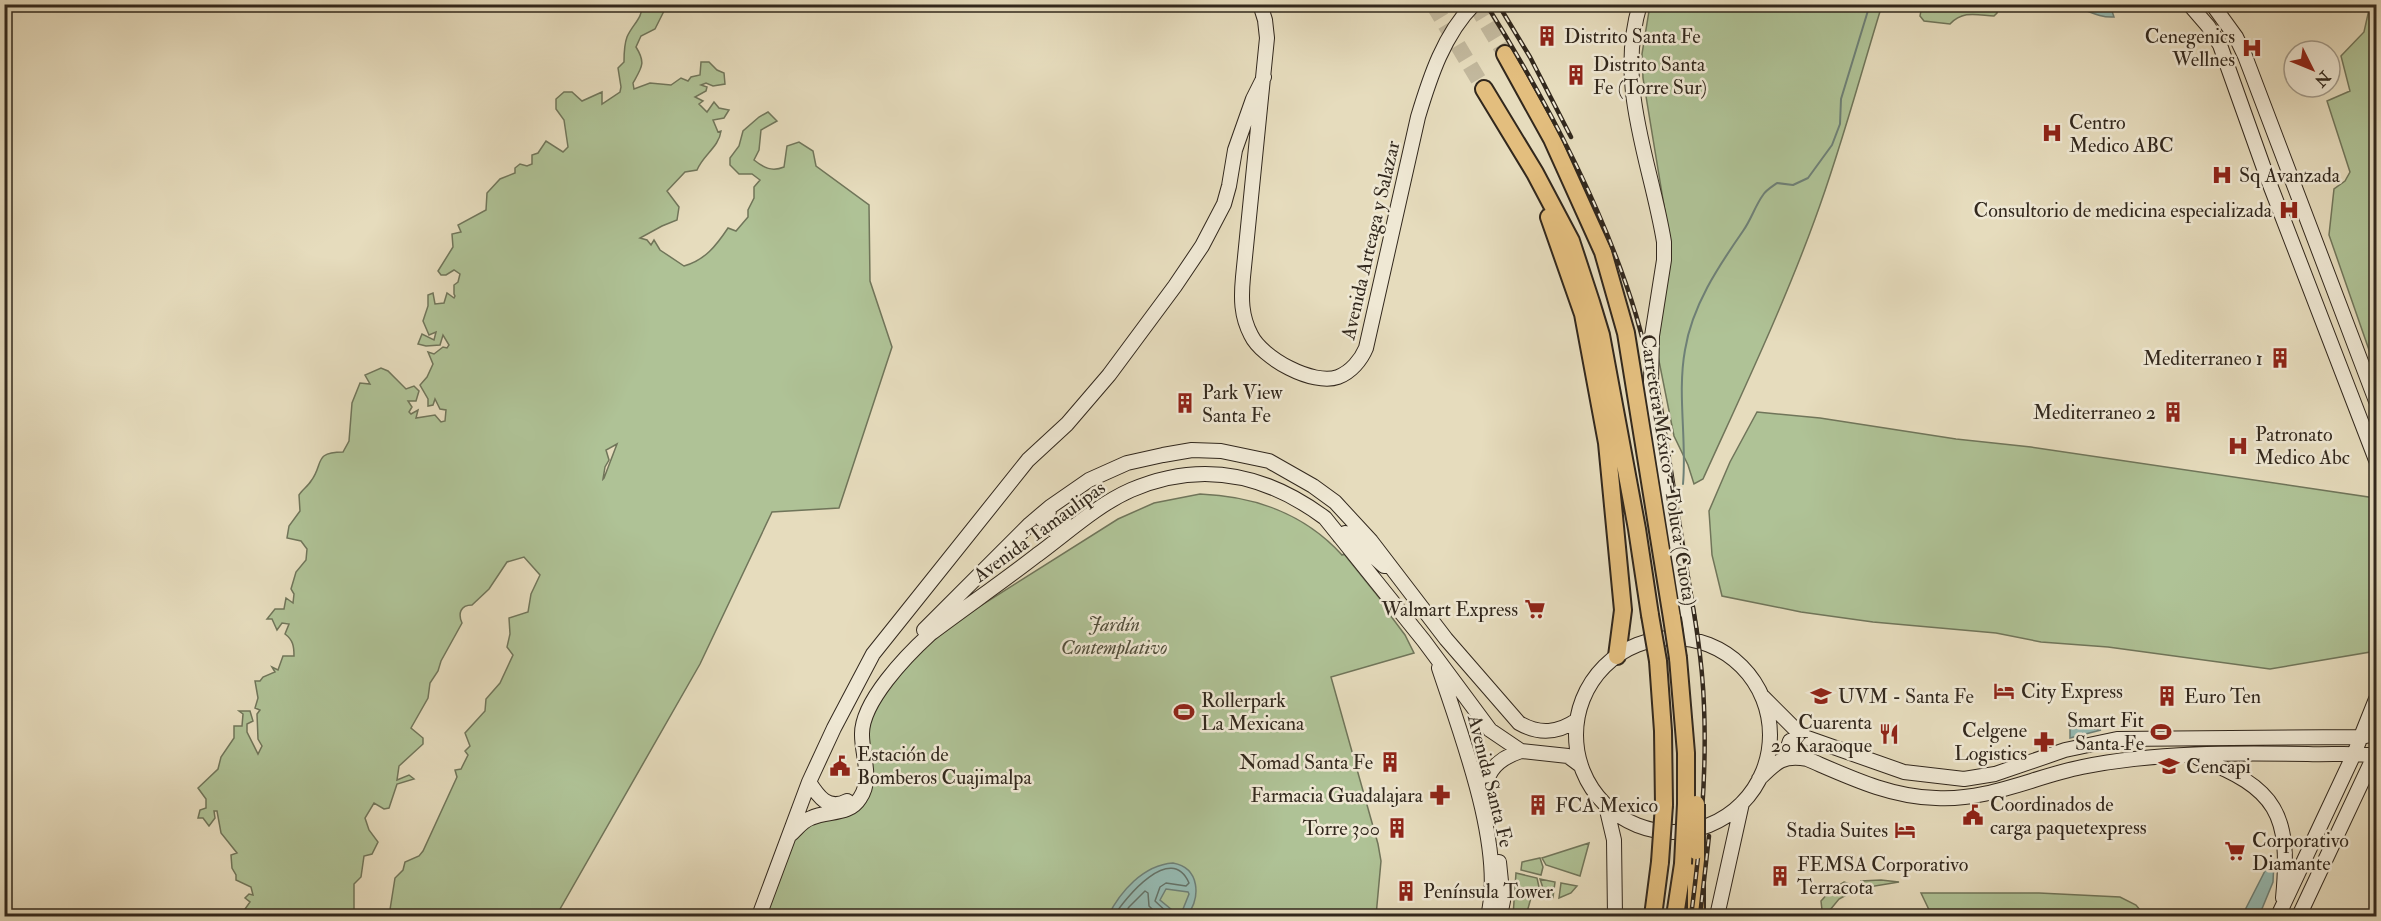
<svg xmlns="http://www.w3.org/2000/svg" width="2381" height="921" viewBox="0 0 2381 921" font-family="'IM FELL Double Pica',serif">
<rect width="100%" height="100%" fill="#e6dcbd"/>
<filter id="stains"><feTurbulence type="fractalNoise" baseFrequency=".00333" numOctaves="4"/><feColorMatrix values="0 0 0 0 .2 0 0 0 0 .09 0 0 0 0 .02 0 0 0 .5 -.17"/></filter>
<radialGradient id="worn" r=".72"><stop offset=".6" stop-color="#630" stop-opacity="0"/><stop offset="1" stop-color="#630" stop-opacity=".3"/></radialGradient>
<!-- green -->
<path fill="#afc296" stroke="#70755a" stroke-width="1.5" fill-rule="evenodd" d="M1983 4 1999 5 1997 13 1994 16C1977 15 1963 10 1950 24L1924 21 1920 16 1922 5Z
M642 5H660L665 9 655 29 641 36 636 47C646 63 642 67 633 83L634 89 650 83 671 85 681 78 688 81 691 77 700 75 701 62H709L717 70 724 73 725 84 713 86 706 83 701 85 707 87 706 91 695 97 703 101 699 104 707 112 714 102 719 108 729 110 724 118 713 120 718 132 721 131C719 147 703 155 697 170L685 172 667 191 679 207 677 220 662 226 640 238 647 240 651 245 654 240 660 250 684 266C705 260 716 246 728 228L736 231 748 217V210L754 198V187L760 180 752 174H739L730 165V158L739 146 743 131 759 117 768 112 777 121 761 130 759 150 754 160C764 168 772 172 784 167L787 146 799 142 813 151 816 166 869 205 870 281 892 347 839 508 772 512 700 664 556 916H389L395 878 403 870 405 862 419 856 423 851 457 777 455 770 461 769 468 755 465 751 470 746 465 733 485 711 486 699 500 683 513 655 507 647 510 634 509 618 528 612 531 594 540 575 524 557 507 562 489 589 472 605C460 605 458 614 462 623L441 661 438 671 430 683 428 698 411 728 423 738V744L399 766 397 780 409 775 414 779 397 784 389 808 384 809 374 803 365 818 369 830 378 842 372 854 364 856 361 877 354 884V911L352 916H244L245 909 250 902 245 898 249 894 253 895 251 887 236 880V875L232 868 231 855 237 853 221 833 217 811H214L215 818 209 826 203 818H198L200 810 206 808V799L198 788 218 769 221 757 234 738V726H242L243 714 239 711H250L253 721 247 724V732L258 754 262 746 258 739 257 714 260 710 255 708 258 698 255 681H260L263 677 275 672 272 667 278 670 283 656H294C294 646 293 640 285 634L289 624 282 623 277 630 272 619H267L275 609H284L286 598 293 603 294 594 291 589 296 572 306 560 307 549 301 541 287 538 289 526 300 511 299 495C302 490 308 486 311 481 324 464 313 452 343 452L349 441 352 403 360 383 370 384 365 375 381 368 388 371 406 389 414 386 419 391 416 401H408L412 407 409 412 411 414 418 410 416 418 435 415 441 422 445 421 446 410 440 409 435 399 433 405 428 406V399L420 385 427 377 433 364 428 352 434 354 443 347 447 348 449 345 443 335 440 345 426 346 418 344 422 334 434 340 436 332 429 335 423 321 428 306V295L433 293 435 304 444 303 447 293 454 298 455 296 454 294V285L458 282 460 274 454 270 446 275H441L438 271 453 247 452 234 461 232 458 225 486 210 487 193 500 179 515 173V168L520 164 527 166 532 164V155L538 153 546 141 563 152 568 147 564 120 556 109V99L564 92H572L582 101 602 92V104L620 92 621 87 618 68 624 62C624 54 624 45 627 37 632 25 643 18 642 5ZM617 444 604 478 603 479 605 467 609 460 606 450Z
M1650 5H1882C1860 76 1841 149 1815 219 1783 307 1742 393 1703 479L1694 484 1688 465 1674 436 1656 346 1667 224 1643 78 1642 54Z
M2370 5H2376V370L2329 235 2334 189 2345 181 2350 172 2327 101 2350 91 2341 56 2364 32Z
M1757 412 1820 418 1956 439 2031 447 2375 498 2376 651 2270 669 2108 647 2041 642 1996 633 1873 622 1801 612 1722 596 1712 555 1709 511 1730 462Z
M1200 494C1254 496 1305 514 1342 555L1344 554 1385 605 1384 607 1405 635 1414 653 1331 677 1378 844 1381 861 1376 916H763L794 834 802 826 858 805 865 735 871 713 910 658 950 625 1118 519 1154 503Z
M1589 843 1580 876 1546 865 1542 858Z
M1540 858 1543 867 1541 875 1521 870 1522 862Z
M1516 873 1537 878 1541 896 1532 894 1526 916H1513Z
M1540 879 1555 882 1553 897 1543 888Z
M1881 880 1899 882 1863 888 1861 881Z
M1844 882 1852 885V892L1839 899 1830 910H1822L1821 901 1831 890Z
M1561 883 1577 886 1571 893 1559 898Z
M1921 893H2039L2120 897 2136 905 2145 916H1932Z"/>
<!-- water -->
<path fill="#96bbb3" stroke="#6e8077" stroke-width="1.5" fill-rule="evenodd" d="M2051 5H2097L2112 11 2114 17C2099 18 2089 11 2076 7 2067 5 2059 8 2051 5Z
M2070 725 2101 730 2070 738Z
M2274 861 2273 882 2259 916H2242L2269 863Z
M1173 863C1200 868 1201 897 1187 916H1108C1120 892 1143 865 1173 863ZM1166 889 1188 892 1189 894 1181 914H1177L1160 900Z"/>
<g fill="none" stroke-linecap="round" stroke-linejoin="round">
<!-- shore -->
<path stroke="#647268" stroke-width="1.5" d="M1114 916C1125 898 1171 842 1189 883L1186 886 1166 883 1160 887 1155 901 1171 916
M1123 916 1129 907 1145 891 1148 893 1149 906 1159 916"/>
<!-- stream -->
<path stroke="#6e8077" stroke-width="2" d="M2374 309 2376 298
M1683 484C1687 440 1677 394 1685 350 1692 306 1718 267 1743 231 1751 220 1755 206 1763 195 1766 190 1773 186 1777 183L1793 185 1808 178 1832 145 1840 124 1841 99 1870 4"/>
<!-- highway-tunnel -->
<path stroke="#c2b89d" stroke-width="16" stroke-dasharray="16 8" stroke-linecap="butt" d="M1433 4 1484 89
M1475 4 1505 54"/>
<!-- secondary casing -->
<g stroke="#32281d" stroke-width="16">
<path id="secondary" d="M1260 4 1265 20 1267 38 1243 277C1241 298 1241 316 1251 335 1262 358 1313 386 1338 377 1351 372 1361 360 1366 348L1418 117C1430 77 1444 34 1474 4
M1640 4C1615 86 1651 162 1664 242V260L1652 336 1651 382 1692 639
M2189 4 2208 26 2220 45 2267 177 2376 460
M2212 4 2236 37 2245 56 2376 401
M1050 507C1047 518 1045 525 1056 532L1069 526
M1340 537 1345 533 1348 534 1384 566
M924 630 1030 524 1050 507 1089 480 1127 463 1163 455 1192 450 1221 451 1269 461 1313 486 1335 502 1371 541 1446 639 1519 723C1540 735 1558 733 1577 720
M1576 735a97 97 0 1 1 194 0a97 97 0 1 1-194 0Z
M1439 668C1461 735 1505 848 1488 916
M1763 697 1802 736 1904 772 1964 779 1995 774 2065 750 2117 739 2361 737 2376 734
M1796 756 1788 747 1790 741 1802 736
M2198 758C2277 788 2291 814 2283 898
M1759 779C1775 763 1783 754 1807 759 1849 777 1890 797 1936 798 1988 801 2033 777 2082 767 2156 752 2233 753 2308 754 2331 755 2354 752 2376 756
M809 782C818 796 828 811 847 801
M1487 805C1481 776 1494 760 1521 751
M1606 806 1614 840 1615 916
M790 835C797 829 802 821 811 818 828 810 849 816 860 798 873 779 862 756 862 735 861 702 907 655 930 634 966 607 1002 582 1037 555 1067 533 1097 505 1131 490 1201 460 1266 474 1325 518L1424 641 1490 730 1521 751 1568 756 1580 765
M1499 862 1503 901 1500 916
M759 916 809 782 834 728 873 654 1028 460 1067 424 1109 375 1175 286 1202 246 1224 204 1229 186 1235 150 1253 99 1264 77
M1717 916 1742 803
M2278 916 2354 754 2376 699
M2299 916 2376 752"/>
</g>
<!-- highway casing -->
<g stroke="#32281d" stroke-width="20">
<path id="highway" d="M1505 54 1552 139 1603 252 1626 333 1672 618
M1484 89 1535 173 1571 241 1591 302 1601 335 1637 529 1650 615
M1549 217 1583 314 1607 443 1623 610 1617 656
M1678 658 1686 753V804
M1658 661 1663 731 1664 805
M1653 916 1660 862
M1675 916 1683 864
M1696 916V851"/>
</g>
<!-- secondary -->
<use href="#secondary" stroke="#efe8d4" stroke-width="14"/>
<!-- highway -->
<use href="#highway" stroke="#e3be7e" stroke-width="16"/>
<!-- rail casing -->
<g stroke="#32281d" stroke-width="4.5">
<path id="rail" d="M1486 4C1546 100 1603 206 1636 315 1656 383 1667 455 1679 526 1689 586 1702 646 1704 706 1707 777 1700 847 1691 916
M1498 4 1530 57 1571 137
M1700 916 1709 836"/>
</g>
<!-- rail -->
<use href="#rail" stroke="#efe8d4" stroke-width="2" stroke-dasharray="7" stroke-linecap="butt"/>
<!-- highway-bridge casing -->
<g stroke="#32281d" stroke-width="20" stroke-linecap="butt">
<path id="highway-bridge" d="M1650 615 1658 661
M1672 618 1678 658
M1696 804V851
M1660 862 1664 805
M1683 864 1686 804"/>
</g>
<!-- highway-bridge -->
<use href="#highway-bridge" stroke="#e3be7e" stroke-width="16"/>
</g>
<!-- icons -->
<defs>
<g id="building-bare" transform="scale(1.62)"><path d="M-4-6H4V6H1V3H-1V6H-4ZM-2.5-4.3h1.7v1.8h-1.7ZM.8-4.3h1.7v1.8H.8ZM-2.5-1h1.7V.8h-1.7ZM.8-1h1.7V.8H.8Z" fill="#8f2418" stroke="#efe8d4" stroke-width="2.5" paint-order="stroke"/></g>
<g id="hospital-bare" transform="scale(1.62)"><path d="M-5-5h3v3.5h4V-5h3V5h-3V1.5h-4V5h-3Z" fill="#8f2418" stroke="#efe8d4" stroke-width="2.5" paint-order="stroke"/></g>
<g id="supermarket-bare" transform="scale(1.62)"><path d="M-6-5.5h2.5l.6 2H6L4.5 2H-2.5L-4.4-4H-6ZM-1.5 3.2a1.3 1.3 0 1 0 .1 0ZM3 3.2a1.3 1.3 0 1 0 .1 0Z" fill="#8f2418" stroke="#efe8d4" stroke-width="2.5" paint-order="stroke"/></g>
<g id="hotel-bare" transform="scale(1.62)"><path d="M-6-4.5h1.5V1H6V5H4.5V3h-9V5H-6ZM-4 0a1.8 1.8 0 1 1 3.6 0ZM.5 0V-2.5h3Q6-2.5 6 0Z" fill="#8f2418" stroke="#efe8d4" stroke-width="2.5" paint-order="stroke"/></g>
<g id="university-bare" transform="scale(1.62)"><path d="M0-5L7-2L0 1L-7-2ZM-4 1L0 2.5L4 1V4Q0 6-4 4Z" fill="#8f2418" stroke="#efe8d4" stroke-width="2.5" paint-order="stroke"/></g>
<g id="stadium-bare" transform="scale(1.62)"><path d="M0-5a6.5 5 0 1 0 0 10a6.5 5 0 1 0 0-10ZM-3.5-1.8h7v3.6h-7Z" fill="#8f2418" stroke="#efe8d4" stroke-width="2.5" paint-order="stroke"/></g>
<g id="restaurant-bare" transform="scale(1.62)"><path d="M-5-6h1v4h1v-4h1v4h1v-4h1v5L-1.5 .5V6h-2V.5L-5-1ZM5-6V6H3V1.5H1.5Q1.5-4 5-6Z" fill="#8f2418" stroke="#efe8d4" stroke-width="2.5" paint-order="stroke"/></g>
<g id="pharmacy-bare" transform="scale(1.62)"><path d="M-2-6h4v4h4v4h-4v4h-4v-4h-4v-4h4Z" fill="#8f2418" stroke="#efe8d4" stroke-width="2.5" paint-order="stroke"/></g>
<g id="civic-bare" transform="scale(1.62)"><path d="M-.6-6.5H3V-4.5H.6V-3L4-1V1h2V6H-6V1h2V-1L-.6-3ZM-1.2 2.5V6h2.4V2.5Z" fill="#8f2418" stroke="#efe8d4" stroke-width="2.5" paint-order="stroke"/></g>
</defs>
<g fill-rule="evenodd">
<use href="#building-bare" x="1547" y="36"/>
<use href="#hospital-bare" x="2252" y="48"/>
<use href="#building-bare" x="1576" y="75"/>
<use href="#hospital-bare" x="2052" y="133"/>
<use href="#hospital-bare" x="2222" y="175"/>
<use href="#hospital-bare" x="2289" y="210"/>
<use href="#building-bare" x="2280" y="358"/>
<use href="#building-bare" x="1185" y="403"/>
<use href="#building-bare" x="2173" y="412"/>
<use href="#hospital-bare" x="2238" y="446"/>
<use href="#supermarket-bare" x="1535" y="609"/>
<use href="#hotel-bare" x="2004" y="691"/>
<use href="#university-bare" x="1821" y="696"/>
<use href="#building-bare" x="2167" y="696"/>
<use href="#stadium-bare" x="1184" y="712"/>
<use href="#stadium-bare" x="2161" y="732"/>
<use href="#restaurant-bare" x="1889" y="734"/>
<use href="#pharmacy-bare" x="2044" y="742"/>
<use href="#building-bare" x="1390" y="762"/>
<use href="#civic-bare" x="840" y="766"/>
<use href="#university-bare" x="2169" y="766"/>
<use href="#pharmacy-bare" x="1440" y="795"/>
<use href="#building-bare" x="1538" y="805"/>
<use href="#civic-bare" x="1973" y="815"/>
<use href="#building-bare" x="1397" y="828"/>
<use href="#hotel-bare" x="1905" y="830"/>
<use href="#supermarket-bare" x="2235" y="851"/>
<use href="#building-bare" x="1780" y="876"/>
<use href="#building-bare" x="1406" y="891"/>
</g>
<g text-anchor="middle" stroke-width="5" stroke-linejoin="round" paint-order="stroke">
<!-- poi labels -->
<g font-size="20" fill="#32281d" stroke="#efe8d4" text-anchor="start">
<text x="1564" y="43">Distrito Santa Fe</text>
<text x="2235" y="43" text-anchor="end">Cenegenics<tspan x="2235" dy="23">Wellnes</tspan></text>
<text x="1593" y="71">Distrito Santa<tspan x="1593" dy="23">Fe (Torre Sur)</tspan></text>
<text x="2069" y="129">Centro<tspan x="2069" dy="23">Medico ABC</tspan></text>
<text x="2239" y="182">Sq Avanzada</text>
<text x="2272" y="217" text-anchor="end">Consultorio de medicina especializada</text>
<text x="2263" y="365" text-anchor="end">Mediterraneo 1</text>
<text x="1202" y="399">Park View<tspan x="1202" dy="23">Santa Fe</tspan></text>
<text x="2156" y="419" text-anchor="end">Mediterraneo 2</text>
<text x="2255" y="441">Patronato<tspan x="2255" dy="23">Medico Abc</tspan></text>
<text x="1518" y="616" text-anchor="end">Walmart Express</text>
<text x="2021" y="698">City Express</text>
<text x="1838" y="703">UVM - Santa Fe</text>
<text x="2184" y="703">Euro Ten</text>
<text x="1201" y="707">Rollerpark<tspan x="1201" dy="23">La Mexicana</tspan></text>
<text x="2144" y="727" text-anchor="end">Smart Fit<tspan x="2144" dy="23">Santa Fe</tspan></text>
<text x="1872" y="729" text-anchor="end">Cuarenta<tspan x="1872" dy="23">20 Karaoque</tspan></text>
<text x="2027" y="737" text-anchor="end">Celgene<tspan x="2027" dy="23">Logistics</tspan></text>
<text x="857" y="761">Estación de<tspan x="857" dy="23">Bomberos Cuajimalpa</tspan></text>
<text x="1373" y="769" text-anchor="end">Nomad Santa Fe</text>
<text x="2186" y="773">Cencapi</text>
<text x="1423" y="802" text-anchor="end">Farmacia Guadalajara</text>
<text x="1990" y="811">Coordinados de<tspan x="1990" dy="23">carga paquetexpress</tspan></text>
<text x="1555" y="812">FCA Mexico</text>
<text x="1380" y="835" text-anchor="end">Torre 300</text>
<text x="1888" y="837" text-anchor="end">Stadia Suites</text>
<text x="2252" y="847">Corporativo<tspan x="2252" dy="23">Diamante</tspan></text>
<text x="1797" y="871">FEMSA Corporativo<tspan x="1797" dy="23">Terracota</tspan></text>
<text x="1423" y="898">Península Tower</text>
</g>
<!-- street labels -->
<g font-size="20" fill="#32281d" stroke="#efe8d4">
<text transform="translate(1370 240) rotate(-77)" y="7">Avenida Arteaga y Salazar</text>
<text transform="translate(1669 470) rotate(81)" y="7">Carretera México - Toluca (Cuota)</text>
<text transform="translate(1039 531) rotate(-36)" y="7">Avenida Tamaulipas</text>
<text transform="translate(1491 781) rotate(76)" y="7">Avenida Santa Fe</text>
</g>
<!-- park labels -->
<g font-size="20" font-style="italic" fill="#514e3b" stroke="#efe8d4">
<text x="1114" y="631">Jardín<tspan x="1114" dy="23">Contemplativo</tspan></text>
</g>
</g>
<!-- margin -->
<rect width="2381" height="921" fill="none" stroke="#e6dcbd" stroke-width="24"/>
<rect x="6" y="6" width="2369" height="909" fill="none" stroke="#32281d" stroke-width="3"/>
<rect x="12" y="12" width="2357" height="897" fill="none" stroke="#32281d" stroke-width="1.5"/>
<!-- north arrow -->
<g transform="translate(2312 69) rotate(133)"><circle r="28" fill="#efe8d4" stroke="#a39b8b" stroke-width="1.5"/>
<path d="M0-4.5L10 22L0 15L-10 22Z" fill="#8f2418"/>
<text y="-9" font-size="16" font-weight="bold" text-anchor="middle" fill="#32281d">N</text>
</g>
<rect width="100%" height="100%" filter="url(#stains)"/>
<rect width="100%" height="100%" fill="url(#worn)"/>
</svg>
